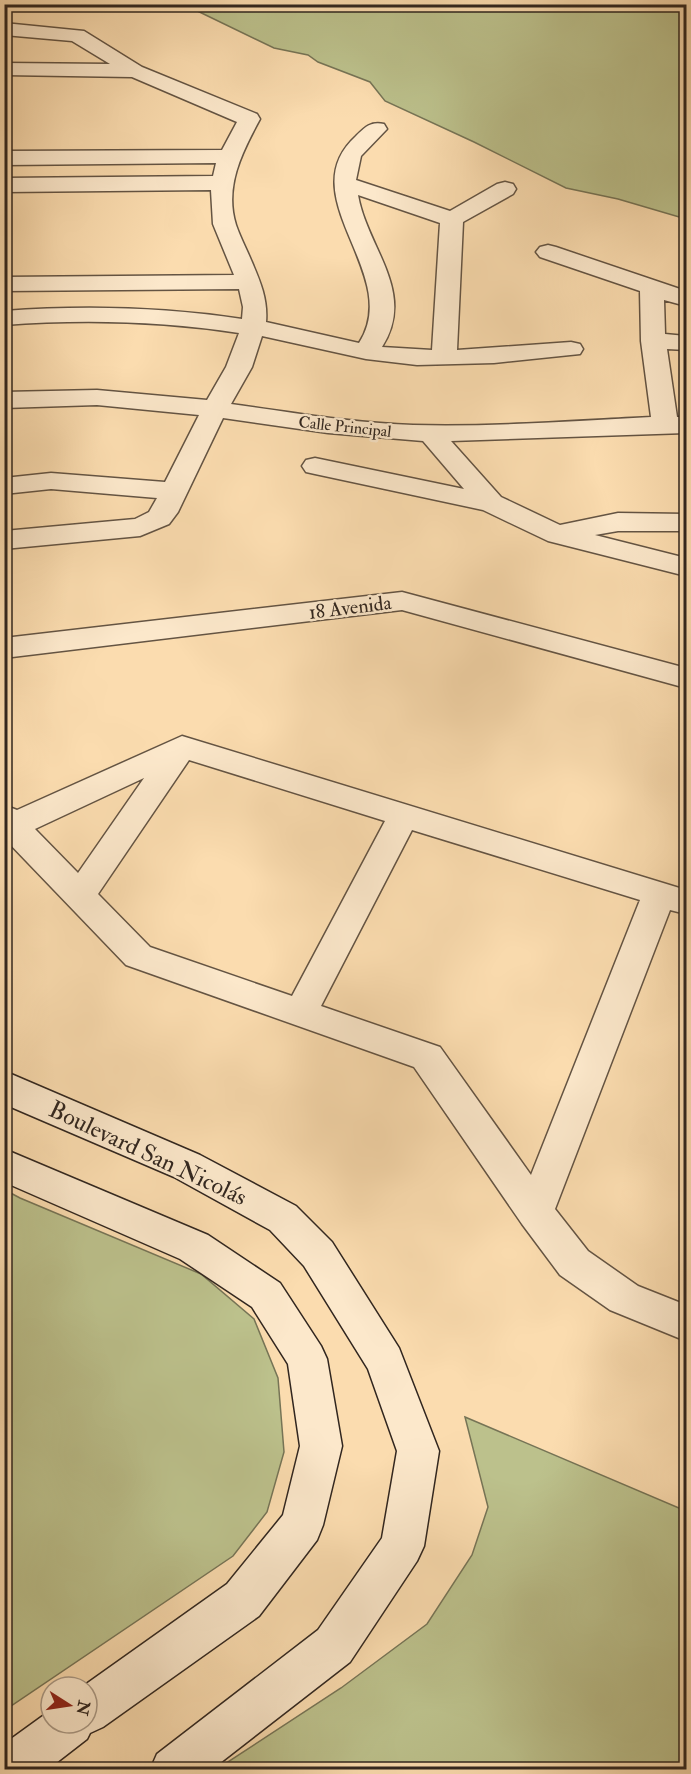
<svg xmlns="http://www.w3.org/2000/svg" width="691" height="1774" viewBox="0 0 691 1774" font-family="'IM FELL Double Pica',serif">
<rect width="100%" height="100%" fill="#fbdcaf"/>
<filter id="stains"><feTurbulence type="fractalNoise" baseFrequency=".00333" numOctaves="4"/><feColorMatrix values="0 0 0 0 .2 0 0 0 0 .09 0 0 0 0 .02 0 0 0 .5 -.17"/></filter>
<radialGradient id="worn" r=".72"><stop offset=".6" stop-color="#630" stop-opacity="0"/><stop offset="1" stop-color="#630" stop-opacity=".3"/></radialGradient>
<!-- green -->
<path fill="#bcc18c" stroke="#767456" stroke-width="1.5" d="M185 5H686V219L618 199 566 188 474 142 385 101 370 82 318 62 308 55 274 48Z
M5 1190 20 1198 201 1274 254 1319 278 1378 284 1452 267 1512 233 1556 5 1710Z
M465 1417 686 1511V1769H217L341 1688 427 1624 472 1555 488 1507Z"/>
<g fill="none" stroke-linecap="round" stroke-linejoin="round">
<!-- minor casing -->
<g stroke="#645443" stroke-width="3">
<path id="minor" d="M4 23 84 31 142 67 257 114 260 119C242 152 224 187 236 225 240 237 246 248 251 260 260 281 268 299 266 322L359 343C404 274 289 197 356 136 365 127 371 121 384 124L387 129 361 156 356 180 450 211 497 184 505 182 513 184 516 189 513 194 463 222 457 350 571 342 580 344 583 349 580 354 494 363 417 365 366 359 262 336 252 367 231 404C291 412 352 423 413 425 493 427 572 421 651 417L641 341 640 291 540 257 536 252 540 247 548 245 556 247 686 291V306L664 300 665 334 686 336V350L667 349 677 417H686V433L451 441 501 497 560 525 618 513 686 514V531H618L595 535 686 558V576L548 541 483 510 315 474 306 472 302 466 306 460 315 458 464 489 423 441 328 433 223 418 178 512 169 524 140 536 4 549V531L135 519 149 512 157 498 51 489 4 494V478L51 473 165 482 199 415 97 405 4 408V392L97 390 207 400 226 367 239 333C161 321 83 319 4 325V311C84 305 163 307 242 319L243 307 239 289 4 291V277L234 275 213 224 211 190 4 192V178L213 176 216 163 4 165V151L222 150 237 122 132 77 4 75V63L110 64 72 41 4 35ZM358 195 440 223 432 350 382 347C417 292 367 248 358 195Z
M402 592 686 668V688L402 610 4 658V638Z
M182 736 686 890V914L670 910 555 1209 588 1251 638 1286 686 1305V1341L610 1310 560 1275 522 1224 414 1067 126 965 4 838V805L17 810ZM189 760 385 821 292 996 150 947 98 894ZM144 778 78 873 35 829ZM412 830 640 900 531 1175 440 1047 321 1006Z"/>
</g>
<!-- secondary casing -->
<g stroke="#31261f" stroke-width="3">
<path id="secondary" d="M4 1071 200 1155 296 1206 332 1242 399 1348 439 1451 424 1546 417 1561 350 1662 211 1770H150L157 1754 318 1630 382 1538 397 1451 368 1369 304 1266 270 1230 174 1177 4 1104Z
M4 1149 208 1235 280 1283 321 1346 327 1359 342 1446 323 1525 317 1540 259 1616 103 1727 90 1733 87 1739 47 1770H4V1744L51 1710V1723H87V1687H82L227 1584 283 1515 300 1446 288 1364 252 1307 180 1259 4 1182Z"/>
</g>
<!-- minor -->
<use href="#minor" fill="#fce8cb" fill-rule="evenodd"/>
<!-- secondary -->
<use href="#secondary" fill="#fce8cb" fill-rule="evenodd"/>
</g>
<g text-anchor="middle" stroke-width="5" stroke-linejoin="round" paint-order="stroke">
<!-- far-street labels -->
<g font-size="16" fill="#31261f" stroke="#fce8cb">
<text transform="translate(345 426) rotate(6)" y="6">Calle Principal</text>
</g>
<!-- street labels -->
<g font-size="20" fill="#31261f" stroke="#fce8cb">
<text transform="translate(350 607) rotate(-7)" y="7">18 Avenida</text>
</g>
<!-- near-street labels -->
<g font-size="24" fill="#31261f" stroke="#fce8cb">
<text transform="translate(148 1153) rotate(25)" y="8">Boulevard San Nicolás</text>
</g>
</g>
<!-- margin -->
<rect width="691" height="1774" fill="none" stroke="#fbdcaf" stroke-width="24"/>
<rect x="6" y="6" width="679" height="1762" fill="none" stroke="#31261f" stroke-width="3"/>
<rect x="12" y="12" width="667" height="1750" fill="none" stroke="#31261f" stroke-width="1.5"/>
<!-- north arrow -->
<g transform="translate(69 1705) rotate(102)"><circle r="28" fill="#fce8cb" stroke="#ab9a86" stroke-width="1.5"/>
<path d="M0-4.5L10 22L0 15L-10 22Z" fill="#8f2418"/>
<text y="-9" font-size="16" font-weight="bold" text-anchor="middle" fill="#31261f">N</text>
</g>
<rect width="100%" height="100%" filter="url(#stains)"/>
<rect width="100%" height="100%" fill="url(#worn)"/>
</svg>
